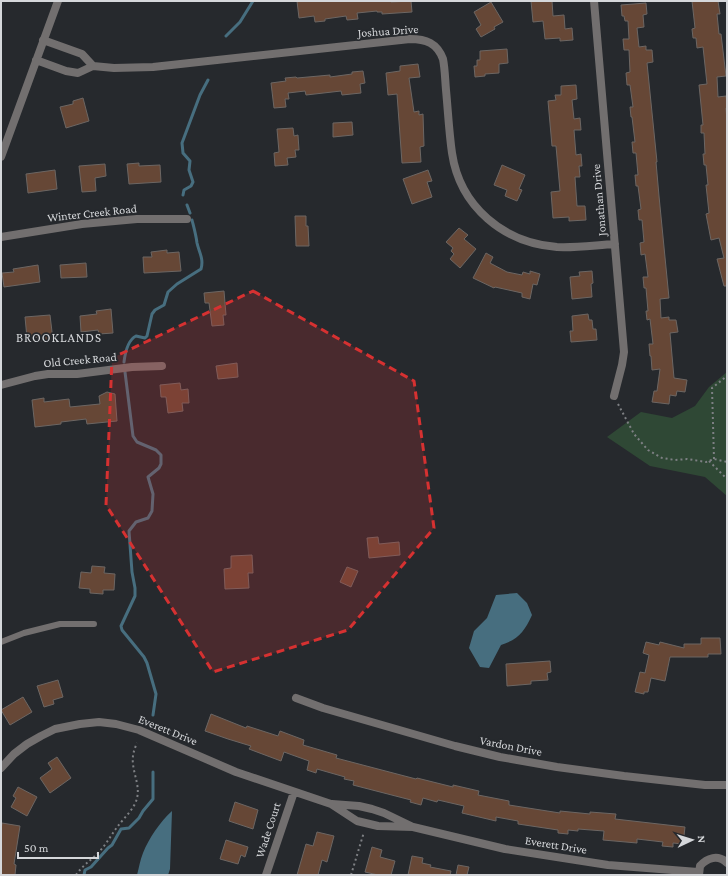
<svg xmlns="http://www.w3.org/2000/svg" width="728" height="876" viewBox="0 0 728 876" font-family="'Crimson Pro',serif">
<rect width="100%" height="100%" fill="#26292d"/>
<!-- green -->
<path fill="#2f4835" d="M727 372V496L705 477 650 466 607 437 641 412 672 418 695 406 709 387Z"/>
<!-- water -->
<path fill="#476e7f" d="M517 593 527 603 532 615C524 632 519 639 501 645L489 668 480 667 469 648 474 631 487 618 496 595Z
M172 811 170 869 168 875H137C139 868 140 860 143 853 149 838 160 822 172 811Z"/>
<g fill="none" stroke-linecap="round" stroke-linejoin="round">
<!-- stream -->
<path stroke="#476e7f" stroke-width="3" d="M226 36 240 22 253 1
M183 195 184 190 191 186 193 182 189 170 190 161 183 153 182 143 200 95 208 80
M187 205 190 213
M124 362C125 354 128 340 136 336L145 338 147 336 152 314 155 310 164 305 168 292 177 284 201 269C204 259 199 252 197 243 196 235 194 228 192 220
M125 372 133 436 137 442 156 450 161 455V464L159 468 148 477 153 494 152 511 148 518 136 522 129 531 132 572 135 588V596L121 626 122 630 144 657 147 663 156 694 153 715
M84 875 85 870 91 867 108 848 112 845 121 829 129 828 139 818 143 811 153 799V772"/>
</g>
<!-- building -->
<path fill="#664736" stroke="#6c6663" d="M297 1H391V2L411 1 412 12 382 14V12H377V11L357 13 358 19 347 20 346 16 325 19V21L315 22 314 16 299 18Z
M531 1H552L553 16 564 15 565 29 572 28 573 40 560 41V38L545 39 543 21 533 22Z
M692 1H718L720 14H717L719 34H721L726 76 717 77 718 97 726 96 727 103V108H726L727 121V286H724L717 259 724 258 719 238 711 240 706 214 709 213 706 185H708L706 165H704L703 154H705L704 133H701V125H703L699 85 707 84 703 47 697 48 696 38H693L692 29 695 28Z
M491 2 503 22 494 27 495 29 481 37 476 29 481 25 474 12Z
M646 3 647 14 643 15 644 27 637 28 639 47 646 46V50H652L653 62 647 63 657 162H656L659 196 669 298 660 299 661 318 669 317V320H676L678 332 670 333 674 378 687 380 685 392 677 391 676 396 670 395 669 404 652 402 654 391H657L660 369 652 370 651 356H650L649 344H653L650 319 647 320 646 311H648L646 288H644L643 277H648L645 254 641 255 640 243 644 242 642 220H639L638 210 641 209 638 186H636L635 175H638L636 153H633L632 142H635L632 117H631L630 107H633L630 85H627L626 73 630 72 629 50H624L623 39H629L628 21H625L624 16H622L621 5Z
M507 49 508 63 499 64V73L485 74V76L475 77 474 66H477V60H480V51Z
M418 64 420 77 409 78 414 112 419 111V115L423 114 424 146 420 147 421 162 402 163 397 94 388 95 386 73 400 71V66Z
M363 71 365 83 360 84 361 93 342 95 341 91 306 95 305 91 288 93 289 99H285L286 107 274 108 271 83 286 81 285 78 296 77 297 78 330 75V77L352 74V72Z
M576 85 577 99 572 100 574 119 580 118 581 130H574L576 155 581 154 582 166H579L580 177H575L577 206H585L586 220 569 221V217L553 218 551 192 560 191 556 146H552L548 101 556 100 555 95H561V86Z
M83 98 89 121 66 128 60 107 73 104V101Z
M352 122 353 135 333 137V123Z
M293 128 294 136 298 135 299 150H295L296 157 287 158 288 165 275 166 274 153 279 152 277 129Z
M139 163V166L160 165 161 182 129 184 127 164Z
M105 164 106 176 95 178 96 191 82 192 79 166Z
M502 165 525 175 519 189 522 190 517 201 505 196 507 190 494 185Z
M55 170 57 189 28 193 26 174Z
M428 170 432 181 427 182 432 197 412 204 403 179Z
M295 216H306V226H308L309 246H296Z
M459 228 468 235 464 239 476 249 460 268 450 259 454 254 451 251 453 248 446 242Z
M167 250V253L179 252 181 271 144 273 143 257H152L151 252Z
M486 253 493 257 490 263 507 272 522 275 523 272 530 274V271L540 274 537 285 533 284 530 299 522 297V293L495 287 494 288 473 278Z
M86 263 87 277 61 278 60 265Z
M38 265 40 282 4 287 2 273 14 272 13 269Z
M592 271 593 283 591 284 592 297 572 299 570 277 580 276 579 272Z
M224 291 226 315H223L224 325 212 326 209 303H205L204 293Z
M111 309 113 333 99 334 98 330 81 332 80 316 97 314 96 311Z
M588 314 589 320H592L593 329H596L597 340 571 342 570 331H573L572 316Z
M50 315 53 340 39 341V337L27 338 25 317Z
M237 363 238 377 218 379 216 366Z
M180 383 181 390 188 389 189 403H182L183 411 168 413 166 397H161L160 385Z
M107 392 115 394 117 421 87 424 86 419 61 422V424L35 427 32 400 44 398V402L69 399 70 407 100 404 99 396Z
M378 537 379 544 399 542 400 555 369 558 367 538Z
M252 555 253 573H248L249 588 225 589 224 569 231 568V556Z
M92 566 105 567 104 573 115 574 114 590H103V594L90 593V589L79 588 81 572 91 573Z
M347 567 358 571 351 587 340 582Z
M701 638H720L721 654H708V657H670L665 681 651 678 648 692H644V694L635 692 640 672 645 673 649 655 643 653 646 642 659 645 660 642 684 648V644H701Z
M550 661 551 672 547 673 548 680 531 681V684L507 686 506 664Z
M58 680 63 697 53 700 54 704 44 707 37 686Z
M23 697 32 712 10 725 1 710Z
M211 714 246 728 247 726 278 736 280 731 304 740 303 745 337 755 336 758 416 779 417 778 453 787V785L479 791 478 795 509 801V805L560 813V811L590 814V812L616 814 615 819 685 827 683 844 673 843V847L662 846 663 842 637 839V843L603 840 604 831 578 829V831L568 830V834L558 833V830L518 824V821L496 817V821L462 813 464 806 438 800 437 802 423 798 421 805 410 802 411 800 353 785 354 781 344 779 345 777 317 769 316 773 307 770 309 761 284 752 281 761 249 749 251 746 228 739 205 731Z
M57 757 71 778 50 793 40 778 52 769 48 763Z
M18 787 37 797 27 816 11 807 16 798 13 796Z
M235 802 258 810 253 829 229 821Z
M2 823 20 826 14 864 16 865 15 875H1V830Z
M317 832 334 836 327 862 322 860 318 875H297L306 844 313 846Z
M226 840 248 847 245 857 241 855 238 864 220 859Z
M372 847 382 850 380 857 395 861 391 875H378L365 872Z
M412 856 423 858 422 863 431 865 430 867 451 871 450 875H408Z
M458 865 469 867 467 875H456Z"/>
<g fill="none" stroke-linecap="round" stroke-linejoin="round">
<!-- path -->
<path stroke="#7e8084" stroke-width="2" stroke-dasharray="2 3" stroke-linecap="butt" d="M618 404 634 434 648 450 662 458 675 460 687 459 706 462 714 459 727 462
M714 459 712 388 727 376
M709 461 727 479
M76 875C82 866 90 861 98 853 106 845 111 835 118 826 124 818 135 808 137 798 140 787 134 775 133 764 132 756 134 750 137 743
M351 875 364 832"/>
<!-- lane -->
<path stroke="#726f6f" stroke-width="6" d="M1 642 24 633 60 624H94"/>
<!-- street -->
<path stroke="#726f6f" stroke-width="8" d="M594 1 624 352 622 365 614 396
M43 40 82 54 93 66
M36 60 66 71 78 73 93 66 114 68 153 67 410 39C426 39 437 43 443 59 445 69 445 79 446 90 448 111 449 132 452 153 460 207 504 243 557 247 576 248 596 245 615 244
M1 157 58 1
M1 237 82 224 137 219H187
M1 385 35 376 48 374H77L132 367 162 366
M296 698 323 708 455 746 500 757 557 767 624 776 705 785H727
M1 768 14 754 27 744 41 736 55 729 80 724 99 722 116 724 139 730 236 772 331 804 357 821 378 826 413 827
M332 804 359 806 372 809 384 813 413 827 505 849 608 865 698 872
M266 875 294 792
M699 875 700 866C707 858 718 854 727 863"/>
</g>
<!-- marked area -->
<path fill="#d63131" fill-opacity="0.2" stroke="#d63131" stroke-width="3" stroke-dasharray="8 5" stroke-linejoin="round" d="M253 291 414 381 434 528 348 630 213 672 106 505 112 358Z"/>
<g text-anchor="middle" stroke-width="3.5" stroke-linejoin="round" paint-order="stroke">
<!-- street labels -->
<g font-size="12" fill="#d5d7da" stroke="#26292d">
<text transform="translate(388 31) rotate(-4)" y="4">Joshua Drive</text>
<text transform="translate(599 200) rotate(-95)" y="4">Jonathan Drive</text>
<text transform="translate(92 213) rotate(-6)" y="4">Winter Creek Road</text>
<text transform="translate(80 360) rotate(-5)" y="4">Old Creek Road</text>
<text transform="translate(168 730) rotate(22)" y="4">Everett Drive</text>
<text transform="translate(511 746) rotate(11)" y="4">Vardon Drive</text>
<text transform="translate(268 830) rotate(-72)" y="4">Wade Court</text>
<text transform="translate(556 845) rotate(9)" y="4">Everett Drive</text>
</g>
<!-- neighbourhood labels -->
<g font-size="13" letter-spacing="1" fill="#d5d7da" stroke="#26292d">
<text x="59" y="342">BROOKLANDS</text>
</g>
</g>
<!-- border -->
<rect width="728" height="876" fill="none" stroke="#d5d7da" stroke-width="4"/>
<!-- north arrow -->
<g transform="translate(692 840) rotate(86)" stroke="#26292d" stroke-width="3" paint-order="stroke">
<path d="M0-3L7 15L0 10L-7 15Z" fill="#d5d7da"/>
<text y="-6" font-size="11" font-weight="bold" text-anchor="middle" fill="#d5d7da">N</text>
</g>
<!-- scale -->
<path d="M18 852v6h80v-6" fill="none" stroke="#d5d7da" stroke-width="2"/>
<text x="24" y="852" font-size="12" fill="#d5d7da" stroke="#26292d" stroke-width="3" paint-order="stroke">50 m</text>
</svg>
